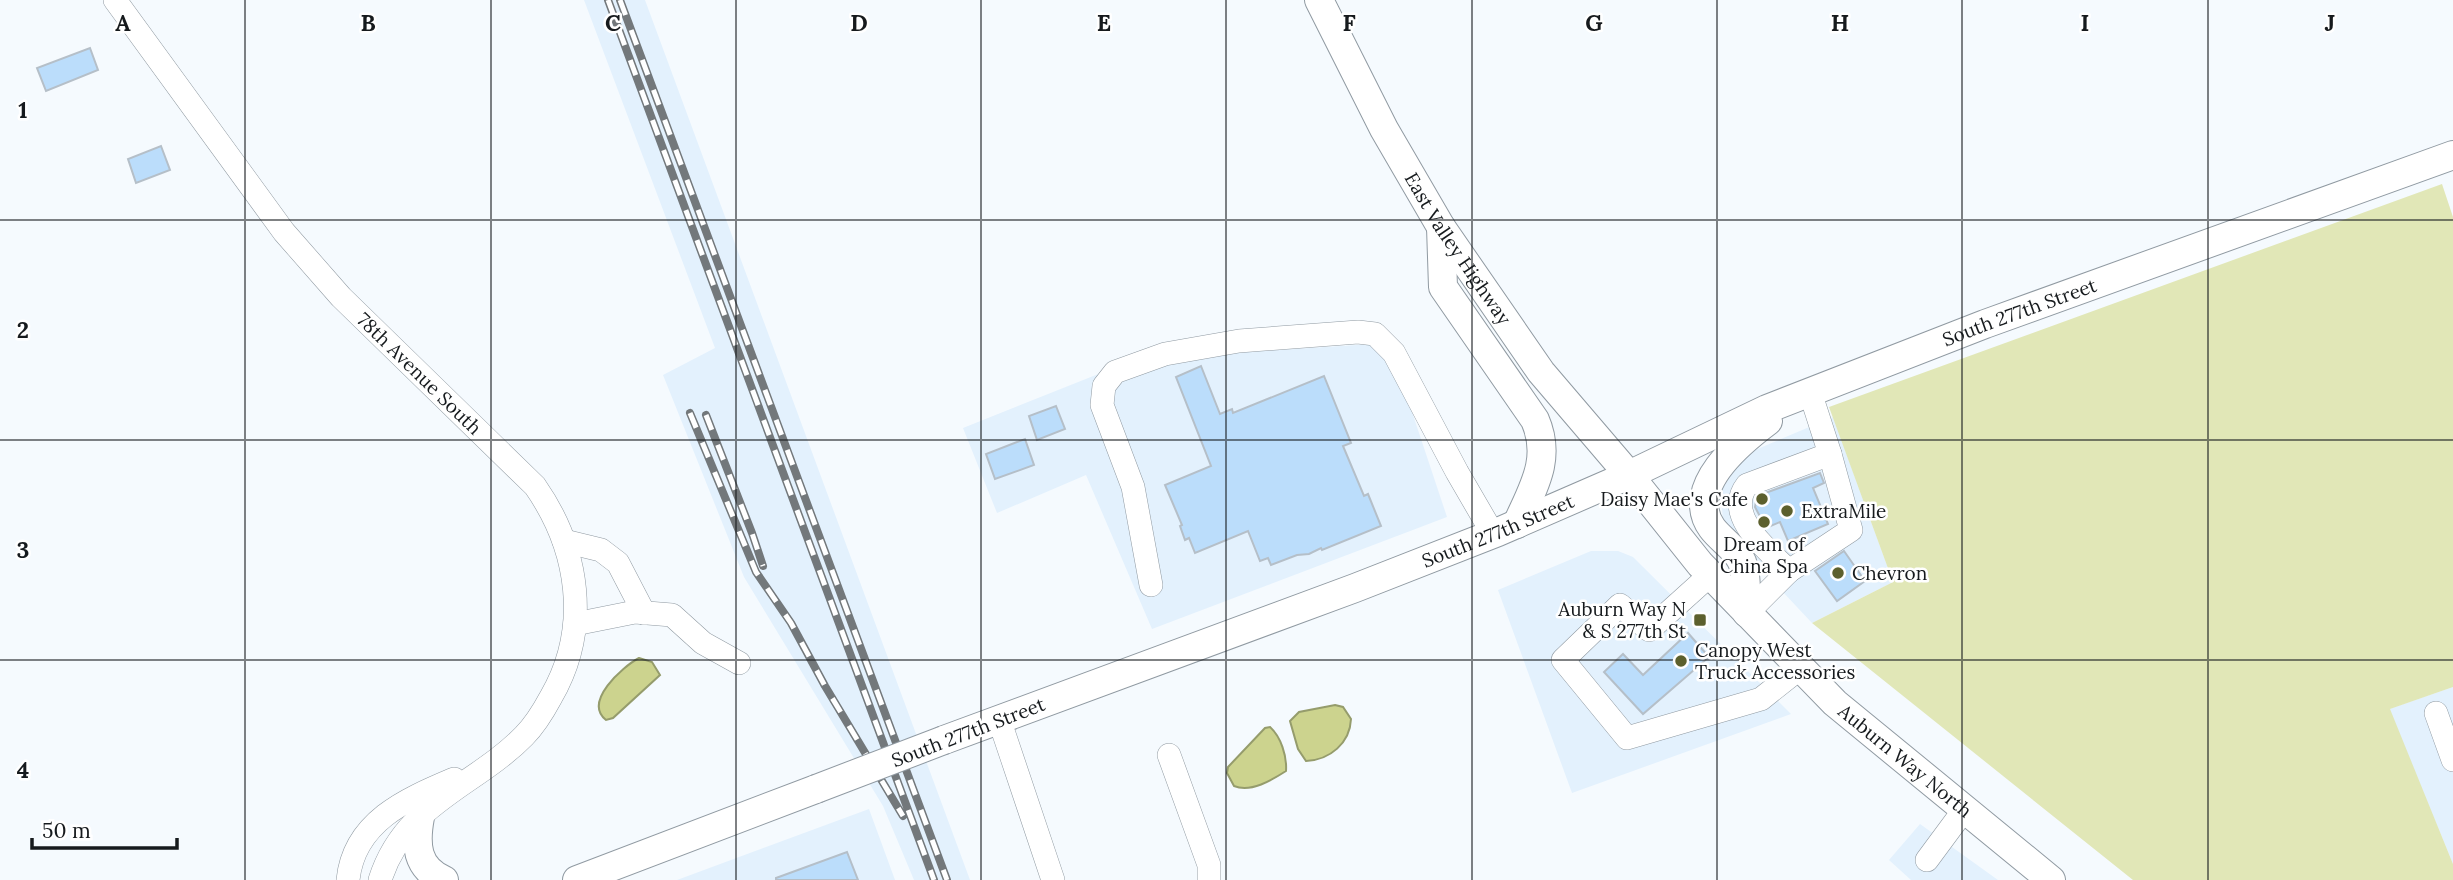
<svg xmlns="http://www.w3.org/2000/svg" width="2453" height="880" viewBox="0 0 2453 880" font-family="Lora,serif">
<rect width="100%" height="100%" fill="#f5fafe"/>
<!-- built -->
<path fill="#e3f1fd" d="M584 0H645L970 880H914L883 806 744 577 663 375 715 348Z
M1389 343 1447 517 1152 629 1086 475 997 513 963 428 1136 359Z
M1833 417 1893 582 1812 623 1733 539 1723 520 1721 497 1723 482 1748 453Z
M1591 551H1618L1633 557 1791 714 1572 793 1498 590Z
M2453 687V864L2389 709Z
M869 809 895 880H677Z
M1920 824 1998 880H1911L1889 860Z"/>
<!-- green -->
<path fill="#e1e7b7" d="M2442 184 2453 217V687L2390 709 2453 864V880H2133L1812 623 1893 582 1829 407Z"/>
<!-- water -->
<path fill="#ccd38e" stroke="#959c6c" stroke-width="2" d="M639 658 652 662 660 675 613 718 606 720C583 702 622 667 639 658Z
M1335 705 1343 707 1351 719C1350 743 1330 760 1306 761L1298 749 1290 721 1299 712Z
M1270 727C1281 737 1287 756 1286 771 1272 780 1251 793 1234 786L1227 773 1228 767 1265 728Z"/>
<!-- building -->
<path fill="#bbddfb" stroke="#b5bfc8" stroke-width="2" d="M90 48 98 70 46 91 37 68Z
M161 146 170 170 136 183 128 159Z
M1201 366 1220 414 1232 409 1233 413 1324 376 1351 443 1343 446 1364 496 1368 494 1381 526 1322 550 1321 548 1309 554 1297 555 1271 565 1268 558 1260 561 1248 531 1195 553 1189 538 1185 540 1180 526 1182 525 1165 485 1211 466 1176 377Z
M1056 406 1065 429 1037 440 1029 416Z
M1025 439 1034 465 995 479 986 454Z
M1820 473 1824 483 1813 488 1828 524 1788 541 1780 522 1766 528 1755 507 1757 496Z
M1844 551 1865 581 1837 601 1815 571Z
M1688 633 1709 657 1643 714 1604 672 1623 654 1643 675Z
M847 852 858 880H776V878Z"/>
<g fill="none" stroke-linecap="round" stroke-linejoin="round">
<!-- minor casing -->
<g stroke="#909aa2" stroke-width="24">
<g id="minor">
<path id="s1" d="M115 0 284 232 341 297 535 486C579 549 591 628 551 697 544 710 535 725 524 736 474 787 404 803 380 880"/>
<path d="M564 541 601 550 618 563 644 613"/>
<path d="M1789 571C1769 551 1723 516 1747 485L1830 454"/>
<path d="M1710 575 1649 630 1620 605 1563 660 1627 738 1761 699 1800 668"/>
<path d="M1151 585 1133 487 1102 405 1104 386 1115 372 1165 354 1239 341 1358 332 1375 334 1394 353 1457 472 1493 534"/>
<path d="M1747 613 1789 571 1851 530 1830 454 1810 392"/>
<path d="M575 624 635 612 672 615 703 643 739 663"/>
<path d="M2436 713 2453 760"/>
<path d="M999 719 1053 880"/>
<path d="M1169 755 1209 865V880"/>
<path d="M1927 860 1964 810"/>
<path d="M348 880C354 821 407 799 454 779"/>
</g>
</g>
<!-- major casing -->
<g stroke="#909aa2" stroke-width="30">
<g id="major">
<path id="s2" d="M1319 0 1384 129 1441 227 1541 372 1629 475 1700 564 1835 703 2051 880"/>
<path d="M1441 227 1443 287 1535 420C1552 459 1533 488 1517 524"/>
<path d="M1747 613C1746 601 1747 570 1741 560 1735 548 1720 539 1712 528 1683 488 1740 442 1768 421"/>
<path id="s3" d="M944 740 1355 588 1498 532 1629 475 1767 409 1985 324 2453 155"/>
<path d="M420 817C415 844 416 868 444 880"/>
<path d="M577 880 816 789"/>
</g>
</g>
<!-- minor -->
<use href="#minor" stroke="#fff" stroke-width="23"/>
<!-- major -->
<use href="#major" stroke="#fff" stroke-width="28"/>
<!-- rail casing -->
<g stroke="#73787b" stroke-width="8">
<path id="rail" d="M608 0 934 880
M620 0 947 880
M690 413 756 572 791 623 825 686 903 816
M706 415 752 533 763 566"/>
</g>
<!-- rail -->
<use href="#rail" stroke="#fff" stroke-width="5" stroke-dasharray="16" stroke-linecap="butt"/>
<!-- major-bridge casing -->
<g stroke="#909aa2" stroke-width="30" stroke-linecap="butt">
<path id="major-bridge" d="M816 789 944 740"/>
</g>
<!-- major-bridge -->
<use href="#major-bridge" stroke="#fff" stroke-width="28"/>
</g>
<!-- grid -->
<path fill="none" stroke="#161a1d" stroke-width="2" stroke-opacity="0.55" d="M245 0V880M491 0V880M736 0V880M981 0V880M1226 0V880M1472 0V880M1717 0V880M1962 0V880M2208 0V880M0 220H2453M0 440H2453M0 660H2453"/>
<!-- markers -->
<g fill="#5c602e" stroke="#fff" stroke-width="2.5">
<circle cx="1762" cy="499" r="7"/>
<circle cx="1787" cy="511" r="7"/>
<circle cx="1764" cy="522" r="7"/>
<circle cx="1838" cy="573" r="7"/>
<rect x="1693" y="613" width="14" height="14" rx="3.5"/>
<circle cx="1681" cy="661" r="7"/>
</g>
<g text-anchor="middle" stroke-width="5" stroke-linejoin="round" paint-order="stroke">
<!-- street labels -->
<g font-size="19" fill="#161a1d" stroke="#fff">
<text dy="7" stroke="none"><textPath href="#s2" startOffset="285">East Valley Highway</textPath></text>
<text dy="7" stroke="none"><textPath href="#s3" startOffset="1158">South 277th Street</textPath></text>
<text dy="7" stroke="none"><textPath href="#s1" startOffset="483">78th Avenue South</textPath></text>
<text dy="7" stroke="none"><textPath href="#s3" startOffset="592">South 277th Street</textPath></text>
<text transform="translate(968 732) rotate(-21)" y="7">South 277th Street</text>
<text dy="7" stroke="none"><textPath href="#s2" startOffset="968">Auburn Way North</textPath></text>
</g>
<!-- poi labels -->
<g font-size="19" fill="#161a1d" stroke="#fff" text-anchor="start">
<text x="1748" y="506" text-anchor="end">Daisy Mae's Cafe</text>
<text x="1801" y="518">ExtraMile</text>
<text x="1764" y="551" text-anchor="middle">Dream of<tspan x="1764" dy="22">China Spa</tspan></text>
<text x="1852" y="580">Chevron</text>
<text x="1686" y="616" text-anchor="end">Auburn Way N<tspan x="1686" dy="22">&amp; S 277th St</tspan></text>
<text x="1695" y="657">Canopy West<tspan x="1695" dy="22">Truck Accessories</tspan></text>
</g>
</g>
<g font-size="23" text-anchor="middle" font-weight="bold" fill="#161a1d" stroke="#fff" stroke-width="5" stroke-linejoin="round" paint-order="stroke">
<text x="123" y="31">A</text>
<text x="368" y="31">B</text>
<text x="613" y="31">C</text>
<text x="859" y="31">D</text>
<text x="1104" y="31">E</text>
<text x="1349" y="31">F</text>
<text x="1594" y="31">G</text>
<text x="1840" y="31">H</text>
<text x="2085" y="31">I</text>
<text x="2330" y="31">J</text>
<text x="23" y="118">1</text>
<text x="23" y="338">2</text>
<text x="23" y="558">3</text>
<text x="23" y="778">4</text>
</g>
<!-- scale -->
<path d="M32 838v10h145v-10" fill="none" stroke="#161a1d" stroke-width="3.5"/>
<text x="42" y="838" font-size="21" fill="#161a1d" stroke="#ffffff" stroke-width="5" paint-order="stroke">50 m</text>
</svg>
